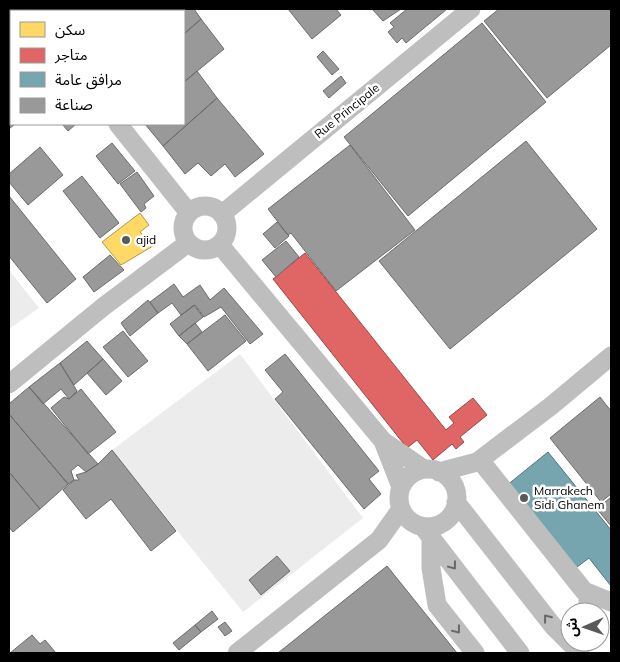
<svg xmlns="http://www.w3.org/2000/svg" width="620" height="662" viewBox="0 0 620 662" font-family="Mulish,'Noto Sans Arabic',sans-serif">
<rect width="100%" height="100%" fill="#fff"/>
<!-- green -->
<path fill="#ececec" d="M9 270 39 308 9 329Z
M240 354 363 518 243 612 112 450Z"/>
<!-- homes -->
<path fill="#ffd966" stroke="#b29847" d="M140 213 149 225 140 232 153 246 121 265 102 242Z"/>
<!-- shops -->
<path fill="#e06666" stroke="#9d4747" d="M305 253 446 430 454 423 449 417 473 398 487 415 460 437 464 442 456 449 452 444 433 460 417 440 407 448 273 279Z"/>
<!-- public -->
<path fill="#76a5af" stroke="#53747a" d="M548 452 611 530V586L589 558 573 570 506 486Z"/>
<!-- industry -->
<path fill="#999" stroke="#6b6b6b" d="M52 9H75L77 11H55Z
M97 9H156L153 11H93Z
M155 9H194L201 19 184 34V11H152Z
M288 9H336L341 15 312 39Z
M372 9H401L383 21Z
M407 9H447L406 43 402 38 397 43 388 32 394 27 390 23Z
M499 9H611V45L547 98 484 21Z
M9 10 11 13V34L9 36Z
M201 19 224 49 184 82V34Z
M482 23 546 102 408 216 344 137Z
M323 51 339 69 332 75 317 57Z
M197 71 217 98 163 146 145 124H184V82Z
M341 76 346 83 329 98 323 91Z
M11 82V124H15L9 129V84Z
M217 98 264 154 235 177 225 164 211 176 198 163 185 174 163 146Z
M62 124H76L68 131Z
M526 141 597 229 450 349 379 261Z
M112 143 135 171 118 184 96 156Z
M350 145 415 230 336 291 291 233 288 235 268 209Z
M40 147 63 175 28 205 9 182V174Z
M137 172 154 196 144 204 146 208 141 212 120 184Z
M82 176 119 223 100 238 63 191Z
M9 196 76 279 47 303 9 256Z
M277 222 289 236 275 248 263 234Z
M286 241 299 257 276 277 262 260Z
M110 255 124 270 94 292 83 277Z
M174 284 183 297 200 285 210 300 224 288 263 334 250 344 221 307 204 317 195 305 181 315 172 303 158 313 150 302Z
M148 300 158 313 130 336 121 323Z
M194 305 203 317 179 336 170 324Z
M225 315 246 341 208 371 187 344Z
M195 323 202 332 187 344 179 336Z
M123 331 148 361 128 377 103 347Z
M87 341 103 359 74 385 60 363Z
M285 354 379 471 369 479 381 494 364 509 275 399 283 392 265 370Z
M103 359 122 381 106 395 87 373Z
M60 363 77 391 69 399 61 389 43 404 29 387Z
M29 387 98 464 86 472 78 465 71 471 74 480 68 484 9 414V404Z
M81 389 116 432 88 454 51 408 64 397 69 399Z
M600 397 611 411V494L601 502 550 438Z
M9 414 68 484 40 509 9 472Z
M112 450 176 531 151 551 111 499 86 519 63 490 74 480H79L76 475 86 472 98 464Z
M9 472 40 509 13 532 9 527Z
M611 497V526L597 509Z
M277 556 290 571 261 595 249 580Z
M387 566 457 653H278Z
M212 611 218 619 201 632 195 625Z
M225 622 232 631 225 636 218 627Z
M195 625 201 632 179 650 173 643Z
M32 635 40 644 45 640 56 653H10Z"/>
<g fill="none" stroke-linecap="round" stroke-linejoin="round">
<!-- minor -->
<path stroke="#bebebe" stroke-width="19" d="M27 9 29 11
M118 124 189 213
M183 228a22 22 0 1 1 44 0a22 22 0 1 1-44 0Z
M222 214 471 9
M220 245 383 441 424 469
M9 384 103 307 188 243
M383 441 401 487
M480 460 584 591 611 602
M399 498a29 29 0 1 1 58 0a29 29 0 1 1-58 0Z
M439 472 477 462 551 406 611 356
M456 502 553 626 580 653
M423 527 520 653
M431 537V568L437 605 475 653
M588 594V612
M237 653 379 540 401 509"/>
</g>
<!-- one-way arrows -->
<defs><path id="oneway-chevron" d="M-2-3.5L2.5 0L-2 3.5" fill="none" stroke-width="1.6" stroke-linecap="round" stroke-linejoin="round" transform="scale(1.25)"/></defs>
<g stroke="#686868">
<use href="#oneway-chevron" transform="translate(453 566) rotate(53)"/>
<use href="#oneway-chevron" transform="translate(547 618) rotate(-128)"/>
<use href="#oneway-chevron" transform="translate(457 630) rotate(52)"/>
</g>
<!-- markers -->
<g fill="#595959" stroke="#fff" stroke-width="2">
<circle cx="126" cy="240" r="5"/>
<circle cx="524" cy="498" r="5"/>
</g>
<g text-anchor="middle" stroke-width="5" stroke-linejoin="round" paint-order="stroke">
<!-- street labels -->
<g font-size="12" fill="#000" stroke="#fff">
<text transform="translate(347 111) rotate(-39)" y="4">Rue Principale</text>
</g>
<!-- poi labels -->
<g font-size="12" fill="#000" stroke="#fff" text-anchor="start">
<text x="136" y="244">ajid</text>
<text x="534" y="495">Marrakech<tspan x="534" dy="14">Sidi Ghanem</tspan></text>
</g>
</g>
<!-- border -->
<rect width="620" height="662" fill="none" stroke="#000000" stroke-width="20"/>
<!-- legend -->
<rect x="10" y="10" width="175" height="115" fill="#ffffff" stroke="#999999"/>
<rect x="20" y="22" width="25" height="15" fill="#ffd966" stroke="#999999"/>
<text x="55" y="35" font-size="15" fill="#000000">سكن</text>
<rect x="20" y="48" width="25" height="15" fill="#e06666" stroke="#999999"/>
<text x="55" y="60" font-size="15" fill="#000000">متاجر</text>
<rect x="20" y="72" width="25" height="15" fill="#76a5af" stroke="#999999"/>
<text x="55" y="85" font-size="15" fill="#000000">مرافق عامة</text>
<rect x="20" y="98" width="25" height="15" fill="#999999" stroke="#999999"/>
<text x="55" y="110" font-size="15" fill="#000000">صناعة</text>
<!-- north arrow -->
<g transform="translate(585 627) rotate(268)"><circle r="24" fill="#ffffff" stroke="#999999"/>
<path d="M0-4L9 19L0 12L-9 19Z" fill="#595959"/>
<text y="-8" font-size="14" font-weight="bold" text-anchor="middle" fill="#000000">ش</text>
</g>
</svg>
